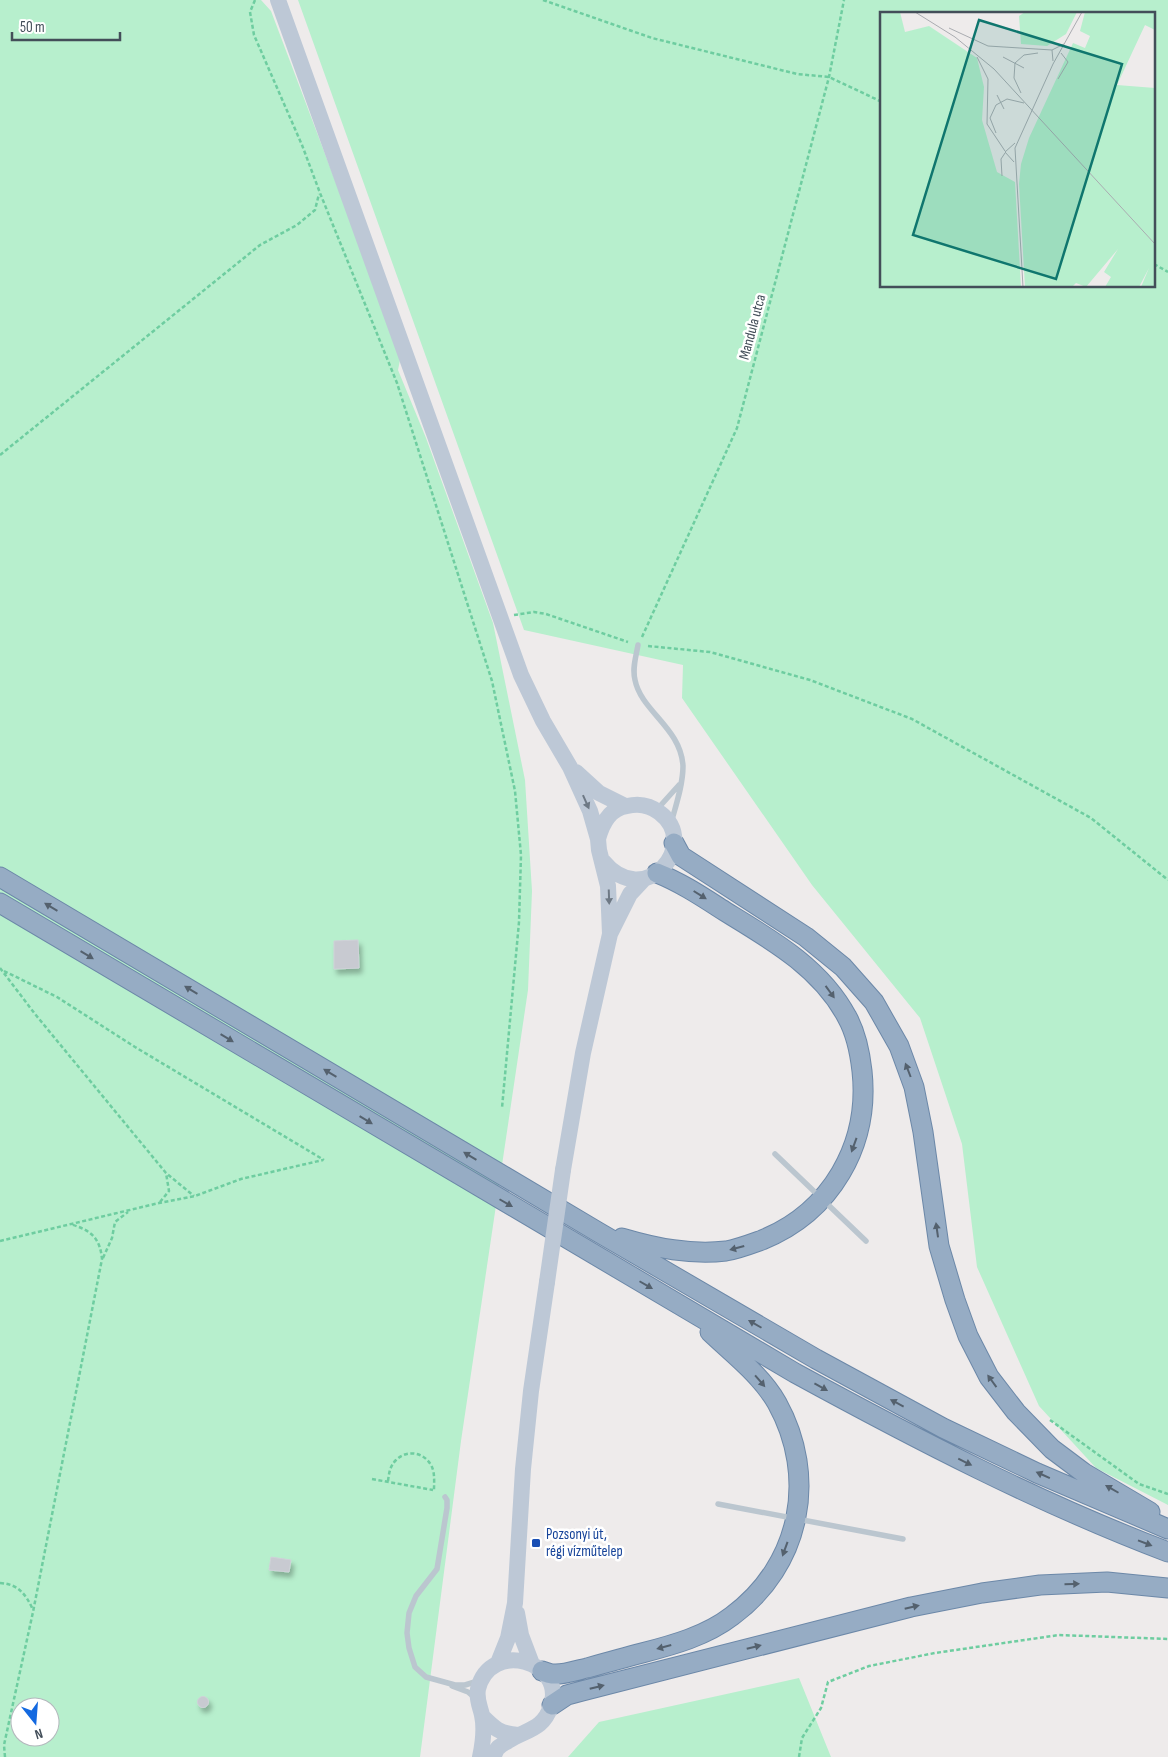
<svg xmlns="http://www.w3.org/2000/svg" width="1168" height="1757" viewBox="0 0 1168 1757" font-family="'Sofia Sans Condensed',sans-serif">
<defs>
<filter id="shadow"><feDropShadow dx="3" dy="5" stdDeviation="2.5" flood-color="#0004"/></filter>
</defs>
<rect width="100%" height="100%" fill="#eeebeb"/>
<!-- green -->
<path fill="#b7efcd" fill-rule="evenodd" d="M0 0H261L271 11 401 355 398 370 426 438 493 623 525 780 532 891 528 990 461 1441 420 1757H0ZM20 1707H50V1737H20Z
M298 0H1168V1505L1096 1468 1039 1406 977 1267 962 1144 920 1018 812 885 682 698 683 665 524 630ZM882 14H1154V286H882Z
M799 1678 831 1757H568L599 1722Z"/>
<!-- building -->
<path fill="#c8cad1" stroke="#cfd1d8" filter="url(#shadow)" d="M358 940 359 968 334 969V941Z
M271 1557 291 1560 289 1572 269 1570Z
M197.5 1702a5.5 5.5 0 1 1 11 0a5.5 5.5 0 1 1-11 0Z"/>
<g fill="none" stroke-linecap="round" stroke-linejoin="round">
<!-- trunk casing -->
<g stroke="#6c88a8" stroke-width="21">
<path id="trunk" d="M674 843 681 856 806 937 843 967 874 1002 899 1046 914 1087 923 1132 939 1246 955 1300 968 1336 989 1377 1016 1412 1052 1449 1084 1473 1150 1512
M0 877 598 1232 816 1359 943 1428 1037 1473 1168 1529
M0 903 795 1373C916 1439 1039 1503 1168 1552
M622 1238C656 1248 690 1255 726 1251 738 1249 751 1244 762 1240 831 1212 870 1145 862 1071 860 1053 856 1033 847 1017 821 968 772 940 726 912 704 898 682 883 657 873
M542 1671C546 1672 550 1674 553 1674 564 1675 577 1670 587 1668 605 1663 623 1658 642 1653 673 1645 706 1636 732 1616 801 1565 818 1477 777 1403 761 1375 733 1354 710 1332
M552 1705 567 1695 582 1691 911 1607 982 1593 1040 1585 1107 1582 1168 1588"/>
</g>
<!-- path -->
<path stroke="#6ecda0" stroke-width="2.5" stroke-dasharray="4 2.5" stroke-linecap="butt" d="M255 0 250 12 254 35 302 145 320 193 397 383 492 681 515 791 521 855 519 922 502 1108
M543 0 652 38 797 74 829 77 882 102
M1154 264 1168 272
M0 455 260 245 297 225 315 210 319 194
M514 615 534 612 546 614 628 642
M642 637 737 428 829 77 844 0
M648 646 710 652 810 680 912 719 1091 818 1168 880
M0 968 35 1014 166 1173 194 1196
M4 971 57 997 135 1047 324 1160
M160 1202 169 1191 166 1173
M0 1241 159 1203 195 1196 241 1179 323 1160
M103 1258 112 1238 115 1222 128 1212
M1050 1420 1139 1484 1168 1494
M372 1479 433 1490
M388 1481C389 1473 390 1466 396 1460 407 1449 425 1452 432 1467 435 1474 434 1483 434 1490
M0 1583C18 1584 26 1594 33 1610
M5 1757 4 1745 33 1612 102 1259C100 1238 91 1230 70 1224
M799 1757 802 1738 821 1708 828 1682 869 1666 935 1653 1059 1635 1168 1639"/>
<!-- service -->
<path stroke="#bbc6cf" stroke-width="5.5" d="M638 645C636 657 632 668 635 680 641 711 681 728 683 766 683 785 676 805 671 823
M656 808 661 805 679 785
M775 1154 866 1241
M445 1497 447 1500V1508L437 1569 416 1596 409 1613 407 1633 409 1648 415 1667 426 1677 455 1685H465L478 1681
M718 1504 903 1539
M452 1686 468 1692 475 1698"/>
<!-- secondary -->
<path stroke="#bdc8d6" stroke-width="16" d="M278 0 521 675 543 721 570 767 590 811 598 839 599 850 608 886 610 934
M576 772 599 793 625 806
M598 839C602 824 610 808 627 806 639 803 650 805 660 813 701 844 645 912 603 861
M563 1170 583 1053 610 934 630 894 644 879
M517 1613 521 1635 532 1664
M498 1663 508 1638 515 1603 523 1469 531 1391 547 1282
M482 1716C495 1729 499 1733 518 1735
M480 1757C483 1743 485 1729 482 1715 480 1706 476 1699 478 1689 490 1639 566 1661 551 1706 543 1730 527 1729 508 1741 505 1743 501 1745 499 1747 496 1749 495 1754 493 1757"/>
<!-- trunk -->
<use href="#trunk" stroke="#96acc4" stroke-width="19"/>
<!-- secondary-bridge -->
<path stroke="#bdc8d6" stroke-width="16" d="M547 1282 563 1170"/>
</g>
<!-- one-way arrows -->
<defs><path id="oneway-solid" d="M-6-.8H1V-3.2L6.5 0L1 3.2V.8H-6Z" transform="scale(1.25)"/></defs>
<g fill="#6e7985">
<use href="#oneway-solid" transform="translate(586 802) rotate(66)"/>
<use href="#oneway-solid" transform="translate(609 897) rotate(88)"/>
</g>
<g fill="#54616e">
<use href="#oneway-solid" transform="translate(700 895) rotate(32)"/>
<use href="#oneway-solid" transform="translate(51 907) rotate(-149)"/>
<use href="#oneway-solid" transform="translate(87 955) rotate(31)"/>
<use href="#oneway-solid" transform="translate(191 990) rotate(-149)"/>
<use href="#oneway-solid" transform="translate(830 992) rotate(54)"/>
<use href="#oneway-solid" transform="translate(227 1038) rotate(31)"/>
<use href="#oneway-solid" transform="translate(908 1070) rotate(-111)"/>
<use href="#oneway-solid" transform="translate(330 1073) rotate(-149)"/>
<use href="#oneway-solid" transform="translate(366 1120) rotate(31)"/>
<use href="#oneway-solid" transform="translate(854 1145) rotate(110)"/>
<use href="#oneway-solid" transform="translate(470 1156) rotate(-149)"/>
<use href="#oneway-solid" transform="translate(506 1203) rotate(30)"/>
<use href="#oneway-solid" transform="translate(937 1230) rotate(-98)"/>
<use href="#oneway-solid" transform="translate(737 1248) rotate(165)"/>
<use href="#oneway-solid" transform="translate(646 1285) rotate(30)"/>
<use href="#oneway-solid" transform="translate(755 1324) rotate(-150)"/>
<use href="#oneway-solid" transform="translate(760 1381) rotate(49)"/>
<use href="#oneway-solid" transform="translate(992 1381) rotate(-126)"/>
<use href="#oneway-solid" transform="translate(821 1387) rotate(29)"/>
<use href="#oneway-solid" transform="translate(897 1403) rotate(-152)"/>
<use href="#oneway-solid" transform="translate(965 1462) rotate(26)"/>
<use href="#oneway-solid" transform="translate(1043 1475) rotate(-156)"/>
<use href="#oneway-solid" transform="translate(1112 1489) rotate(-150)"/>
<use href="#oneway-solid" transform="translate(1145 1543) rotate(21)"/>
<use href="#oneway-solid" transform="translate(785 1549) rotate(110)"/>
<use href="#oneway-solid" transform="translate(1072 1584) rotate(-2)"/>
<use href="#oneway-solid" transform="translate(912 1607) rotate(-13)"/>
<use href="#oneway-solid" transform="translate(664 1647) rotate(165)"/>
<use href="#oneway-solid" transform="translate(754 1647) rotate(-14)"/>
<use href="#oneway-solid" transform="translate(597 1687) rotate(-14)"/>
</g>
<!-- markers -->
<rect fill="#1a4fb4" stroke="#fff" stroke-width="2" x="531" y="1538" width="10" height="10" rx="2.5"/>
<g text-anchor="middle" stroke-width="5" stroke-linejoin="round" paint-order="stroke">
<!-- street labels -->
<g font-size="15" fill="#434e59" stroke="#fff">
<text transform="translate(752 327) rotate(-75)" y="5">Mandula utca</text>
</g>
<!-- transit labels -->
<g font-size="15" fill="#164399" stroke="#fff" text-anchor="start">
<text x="546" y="1539">Pozsonyi út,<tspan x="546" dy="17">régi vízműtelep</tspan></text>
</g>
</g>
<!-- overview -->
<g transform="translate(880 12)">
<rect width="275" height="275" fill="#eeebeb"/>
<path d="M0 0H20L25 20 49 14 97 46 104 75 102 108 117 160 135 170 141 275H0ZM145 0H197L186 22 167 34 141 32 139 4ZM205 0H275V18L265 13 237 73 275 76V275H261L269 256 259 275H225L231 265 224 260 238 237 206 275 196 271 192 275H145L139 172 141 152 149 126 193 31 205 36 210 24 200 19Z" fill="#b7efcd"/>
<path fill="none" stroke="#aaacb1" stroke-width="1" d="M35 0 75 25 114 57 275 232M69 16 108 34 172 38M97 45 108 67 107 112 125 139M123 45 144 56M173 49 172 38 184 32M178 67 188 50 181 41M141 81 134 66 135 51 144 43 158 41M117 83 124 97M116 121 110 106 116 93 127 87 144 91M134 150 125 140 135 131M122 164 121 147 125 141M143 275 135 136 173 52 202 0"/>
<path fill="#0f766e" fill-opacity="0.15" stroke="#0f766e" stroke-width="2.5" d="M99 8 242 52 176 267 33 223Z"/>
<rect width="275" height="275" fill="none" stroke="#434e59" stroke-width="2.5"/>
</g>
<!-- north arrow -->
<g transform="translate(35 1722) rotate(163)"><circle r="24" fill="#ffffff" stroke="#b4b8bd"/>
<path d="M0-4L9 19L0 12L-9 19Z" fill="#1469e0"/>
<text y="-8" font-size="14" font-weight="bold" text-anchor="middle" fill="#434e59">N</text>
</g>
<!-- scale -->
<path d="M12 32v8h108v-8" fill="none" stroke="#434e59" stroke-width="2.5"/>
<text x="20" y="32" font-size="15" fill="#434e59" stroke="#ffffff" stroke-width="4" paint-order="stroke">50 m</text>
</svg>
